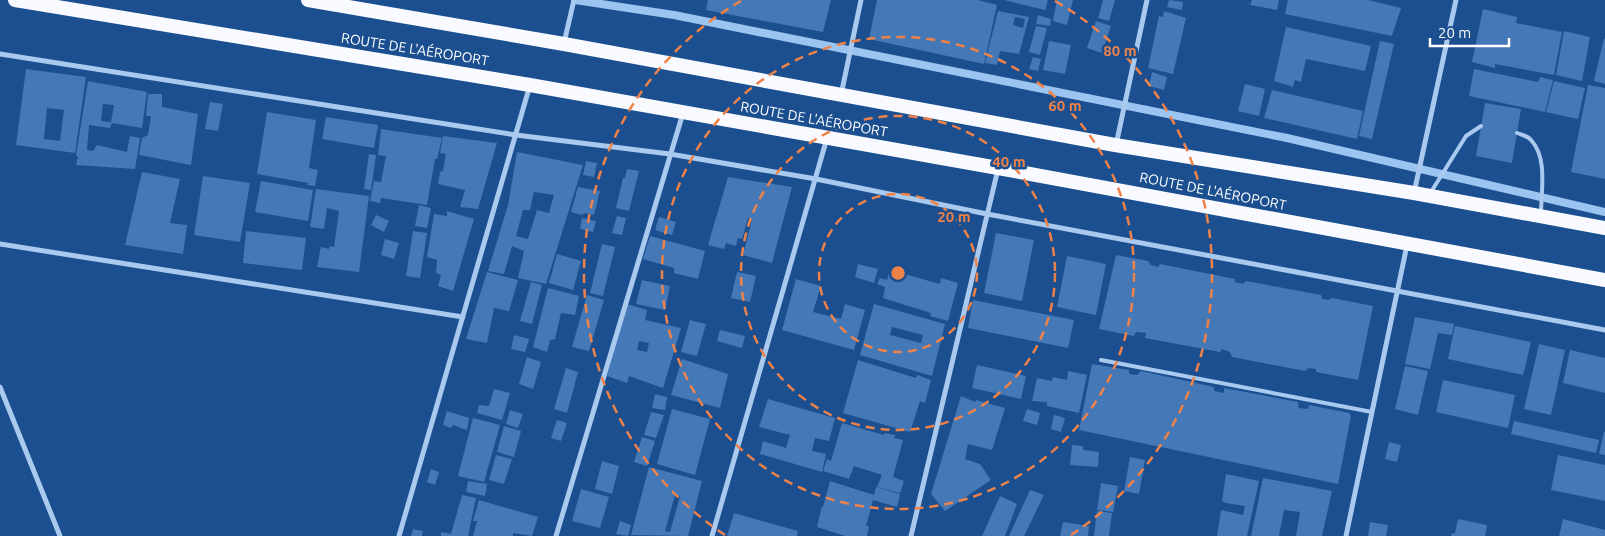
<svg xmlns="http://www.w3.org/2000/svg" width="1605" height="536" viewBox="0 0 1605 536" font-family="Ubuntu,sans-serif">
<rect width="100%" height="100%" fill="#1b4f8f"/>
<g fill="none" stroke-linecap="round" stroke-linejoin="round">
<!-- stream -->
<path stroke="#9cc4f0" stroke-width="8" d="M575 0 674 15 1287 138 1605 212"/>
</g>
<!-- building -->
<path fill="#4478b7" fill-rule="evenodd" d="M708 0H831L823 32 706 10Z
M877 0H978L997 5 984 64 869 39Z
M1004 0H1048L1045 10Z
M1057 0H1073L1067 25 1053 21Z
M1103 0H1115L1109 21 1098 18Z
M1169 0 1183 2 1182 10 1167 7Z
M1252 0H1279L1277 10 1250 5Z
M1288 0H1368L1401 8 1392 36 1285 14Z
M1483 9 1517 17 1516 23 1562 32 1554 75 1495 64V68L1472 62Z
M998 11 1029 17 1019 54 1000 51 997 65 985 63ZM1015 17 1025 19 1023 28 1013 25Z
M1164 11 1186 18 1173 74 1148 68 1159 16 1163 17Z
M1038 15 1051 19 1050 26 1036 24Z
M1096 21 1111 26 1102 53 1087 48Z
M1036 26 1047 28 1040 55 1029 52Z
M1286 27 1371 46 1365 71 1306 59 1301 82 1295 80 1293 87 1274 81Z
M1564 31 1590 37 1582 81 1556 75Z
M1604 38 1605 39V84L1594 81Z
M1049 41 1071 45 1065 74 1043 70Z
M1380 41 1394 44 1372 139 1359 136Z
M1033 57 1041 59 1038 71 1029 69Z
M26 69 86 77 75 153 16 145ZM47 108 64 110 60 141 44 139Z
M1474 69 1538 82 1540 77 1553 80 1545 112 1469 96Z
M1152 72 1167 77 1164 90 1149 86Z
M88 81 147 92 142 128 112 123 110 128 89 125 87 150 93 151 97 145 127 152 130 136 140 138 135 169 76 165 78 157 76 155ZM103 104 114 105 111 122 101 121Z
M1554 81 1585 88 1578 119 1546 112Z
M1245 84 1265 89 1259 116 1238 111Z
M1588 85 1605 88V179L1571 172Z
M1272 90 1363 111 1357 139 1264 118Z
M148 94H162V107L198 114 191 165 139 155 142 138 148 135 151 116H146Z
M210 102 223 104 218 131 205 129Z
M1485 103 1521 109 1512 163 1476 156Z
M267 112 316 120 309 168 318 170 315 186 307 185 308 183 257 174Z
M326 117 378 125 374 148 322 139Z
M381 129 442 138 437 159H435L427 205 381 198 380 203 370 201 374 181 381 182 386 156 378 155Z
M443 136 497 143 478 209 460 207 465 190 438 184 440 172 443 171 446 154 440 153Z
M517 152 583 165 546 284 518 278 524 251 512 246 504 274 488 271 508 205ZM534 192 554 195 549 213 537 210 528 239 516 236 523 210H530Z
M369 154 376 155 371 190 364 189Z
M586 161 597 163 594 177 583 175Z
M627 169 639 171 629 211 616 208 623 178H625Z
M142 172 180 179 170 223 187 225 183 254 125 245Z
M203 176 250 183 240 242 194 235Z
M728 177 792 187 772 263 743 255 752 220 748 218 742 239 738 238 736 246 726 243 724 249 708 245Z
M261 181 313 190 308 221 255 212Z
M578 187 600 191 594 215 584 213 582 215 571 212Z
M316 189 369 196 359 272 317 267 321 247 329 249 330 246 334 247 339 211 327 208 324 229 310 227Z
M419 205 431 208 427 228 415 226Z
M447 211 474 219 453 291 438 286 441 275 436 273 437 260 427 257 434 214 447 216Z
M376 215 389 221 384 232 371 225Z
M617 216 626 218 622 235 612 233Z
M659 217 676 222 672 235 655 230Z
M582 218 596 221 593 232 580 229Z
M246 231 306 238 302 270 243 263Z
M413 231 427 233 420 278 406 276Z
M996 233 1034 240 1022 301 984 293Z
M650 236 705 251 698 279 674 273V268L643 259Z
M385 239 399 243 394 259 381 255Z
M602 244 615 247 603 296 590 293Z
M557 254 581 261 573 290 549 283Z
M1116 255 1148 261 1151 265 1158 267 1160 264 1235 279V282L1243 284 1246 281 1321 295 1322 299 1328 300 1332 298 1373 306 1358 380 1316 372V369L1309 368 1305 371 1232 357 1230 352 1222 349 1220 352 1145 338 1146 333 1136 332 1134 336 1099 329Z
M1067 256 1106 264 1096 315 1057 307Z
M858 264 878 269 874 283 855 277Z
M890 270 940 284 941 278 958 283 948 321 930 316 931 313 883 298 885 287 877 284 880 278 887 280Z
M487 272 518 280 509 311 494 308 487 343 466 339Z
M737 272 756 276 750 302 731 298Z
M796 279 821 286 813 312 841 319 845 304 865 310 854 350 782 330Z
M642 280 670 286 665 310 636 304Z
M531 282 542 285 532 324 520 321Z
M548 288 579 296 575 315 561 313 555 339 550 340 547 352 533 347Z
M587 295 604 300 589 351 572 347Z
M973 300 1074 320 1068 348 968 328Z
M627 304 647 310 645 320 681 328 663 388 629 376 627 383 607 376ZM639 341 649 343 647 352 637 350Z
M874 304 945 324 932 376 860 355ZM892 327 923 335 921 343 890 335Z
M1415 317 1454 324 1452 335 1438 333 1430 369 1405 364Z
M690 320 706 324 697 356 681 352Z
M1455 326 1531 342 1523 375 1448 359Z
M720 330 745 336 742 348 717 341Z
M514 335 529 339 525 352 511 349Z
M1539 344 1565 350 1551 415 1524 409Z
M1570 350 1605 358V393L1563 383Z
M527 357 541 362 533 389 519 384Z
M682 359 728 374 720 408 671 395Z
M858 360 916 378 917 375 931 380 925 403 920 401 910 432 843 413Z
M1092 364 1129 370V374L1137 375 1141 371 1214 387V391L1224 393V388L1298 402 1299 408 1308 409 1309 405 1349 413 1351 416 1338 484 1079 430Z
M977 365 1026 376 1021 399 972 388Z
M1405 366 1428 371 1418 415 1395 409Z
M566 368 578 372 567 413 554 409Z
M1068 371 1087 375 1079 413 1047 406V402L1032 401 1037 378 1052 381 1053 377 1067 380Z
M1443 380 1515 395 1508 428 1436 412Z
M494 389 510 393 502 420 477 413 479 405 489 406Z
M655 394 667 397 665 410 652 408Z
M961 396 975 402 976 400 1005 408 992 450 968 444 965 459 980 464 991 480 945 511 931 494Z
M768 399 835 418 829 441 815 438 812 451 826 454 822 472 760 454 763 441 786 448 790 435 759 427Z
M672 409 710 419 695 475 657 464Z
M1027 409 1040 413 1037 425 1023 421Z
M510 410 523 414 518 428 506 424Z
M447 411 469 418 467 430 453 425 451 428 443 425Z
M651 412 664 415 656 438 644 435Z
M1054 415 1065 418 1061 432 1051 429Z
M473 418 500 425 484 482 458 476Z
M557 420 567 423 561 441 551 438Z
M1514 421 1599 440 1596 453 1511 434Z
M842 423 884 435 885 433 895 435 894 438 903 440 893 477 904 481 900 493 877 487 882 475 854 466 849 479 823 471 827 459 831 461Z
M504 426 521 431 514 457 497 452Z
M1604 432H1605V455L1599 454Z
M642 437 655 441 647 466 634 462Z
M1389 442 1401 445 1397 462 1385 459Z
M1072 445 1083 446V450L1099 452 1098 467 1070 465Z
M496 455 512 459 504 484 489 480Z
M1558 455 1605 465V501L1551 490Z
M1130 457 1145 460 1139 494 1124 491Z
M602 461 619 466 612 494 595 489Z
M649 467 702 481 688 536 631 535ZM675 495 680 496 670 532 665 531Z
M431 469 439 472 435 485 427 482Z
M1226 474 1259 481 1247 536H1217L1221 510 1243 515 1245 506 1226 503 1222 501Z
M1263 478 1332 491 1322 536H1296L1300 512 1284 510 1279 536H1251Z
M468 481 487 484 485 496 466 492Z
M830 481 874 495 876 487 900 494 897 507 873 500 866 526H869L867 536H845L817 527 822 506 823 507Z
M1101 483 1118 486 1113 512 1097 510Z
M581 489 609 497 600 528 572 521Z
M1030 490 1044 495 1024 536H1009Z
M462 495 476 498 468 536H441V532L451 534Z
M1000 496 1017 504 1005 536H982Z
M479 500 538 517 532 536 513 533V536H473L477 521H473Z
M1097 511 1112 513 1109 536H1094Z
M734 513 798 531 797 536H727Z
M1458 519 1487 525 1485 536H1451V534L1455 533Z
M1563 519 1605 530V536H1559Z
M620 521 631 525 628 536 616 534Z
M1063 522 1089 526 1088 536H1060Z
M1370 522 1388 525 1386 536H1368Z
M413 529 423 531 422 536H411Z"/>
<g fill="none" stroke-linecap="round" stroke-linejoin="round">
<!-- service -->
<path stroke="#a9c9ee" stroke-width="4" d="M1517 133C1522 135 1528 136 1531 140 1548 158 1541 191 1541 214
M1431 192 1466 136 1481 126
M1101 360 1372 412"/>
<!-- minor -->
<path stroke="#a9c9ee" stroke-width="5" d="M564 43 574 0
M0 54 516 135 670 154 816 179 987 214 1605 330
M841 95 861 0
M1116 145 1147 0
M1414 193 1456 0
M0 244 463 317
M0 387 60 536
M399 536 530 85
M556 536 683 113
M712 536 827 138
M911 536 998 169
M1346 536 1407 245"/>
<!-- trunk -->
<path stroke="#f8faff" stroke-width="14" d="M15 0 530 85 998 168 1605 280
M308 0 564 44 1115 145 1414 193 1605 228"/>
</g>
<!-- distance rings -->
<g fill="none" stroke="#ee8249" stroke-width="2.5" stroke-dasharray="9 6">
<circle cx="898" cy="273" r="79"/>
<circle cx="898" cy="273" r="157"/>
<circle cx="898" cy="273" r="236"/>
<path d="M725 535A314 314 0 0 1 741 1M1055 1A314 314 0 0 1 1071 535"/>
</g>
<g text-anchor="middle" stroke-width="5" stroke-linejoin="round" paint-order="stroke">
<!-- street labels -->
<g font-size="14" fill="#fff" stroke="#1b4f8f">
<text transform="translate(415 49) rotate(9)" y="5">ROUTE DE L'AÉROPORT</text>
<text transform="translate(814 119) rotate(10)" y="5">ROUTE DE L'AÉROPORT</text>
<text transform="translate(1213 191) rotate(11)" y="5">ROUTE DE L'AÉROPORT</text>
</g>
</g>
<circle cx="898" cy="273" r="8" fill="#ee8249" stroke="#1b4f8f" stroke-width="2.5"/>
<g font-size="15" text-anchor="middle" font-weight="bold" fill="#ee8249" stroke="#1b4f8f" stroke-width="5" stroke-linejoin="round" paint-order="stroke">
<text x="1120" y="56">80 m</text>
<text x="1065" y="111">60 m</text>
<text x="1009" y="167">40 m</text>
<text x="954" y="222">20 m</text>
</g>
<!-- scale -->
<path d="M1430 38v8h79v-8" fill="none" stroke="#ffffff" stroke-width="2.5"/>
<text x="1438" y="38" font-size="15" fill="#ffffff" stroke="#1b4f8f" stroke-width="4" paint-order="stroke">20 m</text>
</svg>
